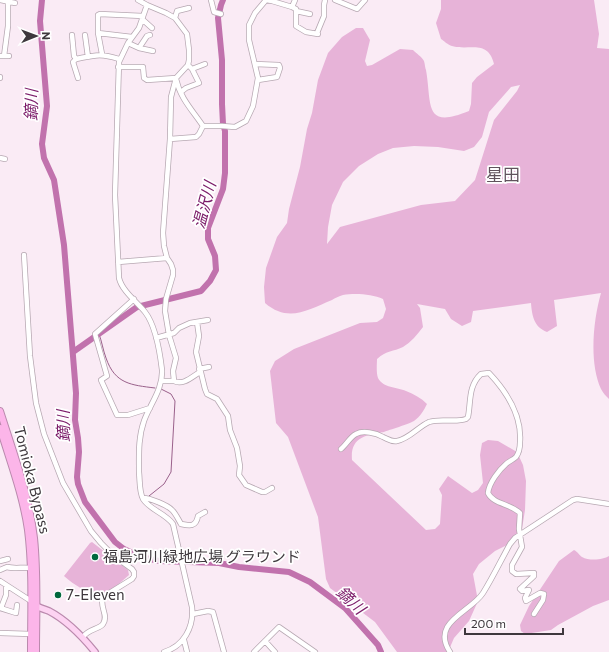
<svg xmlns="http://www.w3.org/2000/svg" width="609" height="652" viewBox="0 0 609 652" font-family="Commissioner,'Noto Sans JP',sans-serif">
<rect width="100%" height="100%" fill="#faebf5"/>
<!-- green -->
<path fill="#e7b3d8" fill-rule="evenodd" d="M441 0H594L599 34 597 48 609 49V399C606 396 603 393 601 389 589 363 593 321 601 293L554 300 557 326 547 332C534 327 532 316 531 303L473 311 471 322 462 326 451 319 445 309 417 304 420 308 423 327C417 335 411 342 403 347 393 352 387 350 377 359 377 364 376 372 378 378 383 388 397 387 406 391 414 394 421 398 427 404 424 410 420 417 414 421 409 424 389 430 384 432 366 435 350 437 352 460L426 530 435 529 440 524 442 495 439 489 448 476 472 493 478 490 483 483 480 455 482 443 488 440 498 441 517 452 523 465 526 481 525 510 522 529 511 543 495 551 479 564 473 574 478 601 469 621 454 638 448 652H397L375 622 330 588 326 579 318 517 288 437 276 423 270 371 275 361 294 349 360 323 377 322 383 318 386 309 383 299C372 294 355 293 343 295 339 296 335 298 332 300 308 310 288 323 265 303L264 287 266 268 277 237 287 223 289 209 300 167 307 129 312 113 318 80 328 53 342 37 356 28H363L370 40 365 61 367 66 372 65 400 49 413 50C416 53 422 57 424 61 425 64 425 68 426 70 432 104 423 130 469 111L471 104 472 83 477 77 494 64C488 39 469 51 452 46 448 45 444 41 441 39L436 23 441 9ZM520 85 517 91 494 120 475 180 455 201 421 205 340 227 327 244 328 227 332 205 343 182 359 166 378 154 393 148 414 146 438 147 464 151 474 147 482 137 489 112 511 87Z
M92 542 128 570 129 575 113 589 101 595C86 592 75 586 64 576L90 543Z
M574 550C578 552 579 555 582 557 589 561 603 560 609 556V600L593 606 558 625 551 630 525 634 521 631 520 625 529 606 559 561Z"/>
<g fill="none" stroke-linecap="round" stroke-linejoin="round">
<!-- stream -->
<path stroke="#9a618b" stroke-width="1" d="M99 334C102 342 103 350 106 358 115 384 131 385 155 388
M149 496 164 484 171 472 175 401 171 394 161 389"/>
<!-- river -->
<path stroke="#c172ad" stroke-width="6" d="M42 0 40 21 47 106 42 144 44 158 54 180 64 245 76 393 75 420 78 438 79 452 77 477 78 484 85 502 115 542 124 549 141 557 159 561 219 563 239 567 289 572 310 582 345 608 378 645 381 652
M73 352 137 307 201 291 210 281 216 270 215 256 208 239V228L223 189 225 173V131L223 124 222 104V60L218 18 221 5 223 0"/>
<!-- minor casing -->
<g stroke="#b7a8b2" stroke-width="6">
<path id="minor" d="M0 0 15 3
M138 0 147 5 166 13 175 18 187 34 189 50V60L188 65 176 78 171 97 170 139 163 233 164 246 167 258 171 264 173 270V275L166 299 165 311 169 335 176 358 173 371 174 381C183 386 193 376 200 372
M211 0 214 12 221 14
M335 0 357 9 365 0
M147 5 139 28 128 43 119 62 115 195 119 278C122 291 137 302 145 312 156 326 160 353 162 370 163 389 150 404 144 421 138 438 139 455 139 472 140 481 139 491 143 499 150 510 165 513 173 524L192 607C194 627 184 646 164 652
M292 7 296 9V26L306 32 318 34
M296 11 310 14
M175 18 177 11 189 8
M142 19 152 28
M98 33 102 54
M317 33 324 16V5L325 0
M72 35 74 56 76 59
M85 35 88 57
M132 37 98 33V15L100 14 143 16
M128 43 139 48 153 51
M139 48 147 36 150 35
M0 56H9
M4 56 8 26V0
M255 64 279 65 280 68 277 77 258 80
M118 67H143L144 78 147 80 176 78
M192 69 205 64
M0 77V78
M78 78 73 62 76 59C96 55 100 53 119 59
M176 79C180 98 193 111 203 126H222L235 127 246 121 253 106 258 78 249 40V25L255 13 266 0 272 1 292 7 295 0
M181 92 186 88 199 83 192 69 188 65
M170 139 196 137 199 134 203 126
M0 158 5 159
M24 255 30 356 36 403 44 434 63 483 91 531 101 543 114 556 132 569 134 572V576L132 579 103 597C99 607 109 615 103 624 100 629 88 629 83 637
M118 262 167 258
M134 299 95 334 107 376 101 380 117 415H128L150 408
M197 322 199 336 196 352 205 389 207 394 217 399 228 416 230 430 237 448 240 466 239 475 246 485 262 492H265L272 488
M156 338 174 333 179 328 190 323 208 320
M199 369 209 367
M162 381H174
M341 449C346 445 350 437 356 434 363 430 376 433 383 437 388 439 391 442 397 441 409 439 418 427 429 422 441 418 455 423 466 419L468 417C471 402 468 386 481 374L489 373C506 391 522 416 520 442 520 447 519 453 516 457 513 460 509 461 506 464 499 470 489 483 488 493 493 504 511 504 520 513L519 529 522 547 512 565V571L516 574 534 573V576L520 589 522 591 529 590 525 598 526 601 540 593 544 594 543 600 534 614
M143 498C150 498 167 505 172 510 176 514 178 519 181 524 190 526 196 527 198 516L205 512
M0 561 8 559
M0 570 7 567C14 569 23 567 31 568
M0 581 31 601
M0 608 16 613 17 605
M1 608 6 595V585
M193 614 208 611 213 612 224 652
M0 633 31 634
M184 640 187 652
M265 641 275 652
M254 652 279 627 315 652
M450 652C430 622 471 612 483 593 493 577 501 560 510 544L515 538 573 500 577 499 609 504"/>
</g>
<!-- major casing -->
<g stroke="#ba89ad" stroke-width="8">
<path id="major" d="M35 605C39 608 44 609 49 611 68 621 82 636 95 652"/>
</g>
<!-- highway casing -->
<g stroke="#ba89ad" stroke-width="8">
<path id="highway" d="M0 411C13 452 29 495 34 538 38 576 36 614 36 652
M0 428C10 461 23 495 28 530 33 570 31 612 31 652"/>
</g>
<!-- minor -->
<use href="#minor" stroke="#fff" stroke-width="4.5"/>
<!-- major -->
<use href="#major" stroke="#fdd3f2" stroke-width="5.5"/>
<!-- highway -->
<use href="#highway" stroke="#fcb5e9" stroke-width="6"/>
</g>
<!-- markers -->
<g fill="#01683d" stroke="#fff" stroke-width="1.5">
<circle cx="95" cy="557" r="4"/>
<circle cx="58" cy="595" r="4"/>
</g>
<g text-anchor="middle" stroke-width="3.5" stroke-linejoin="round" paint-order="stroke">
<!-- street labels -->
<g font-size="15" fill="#3e383d" stroke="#fff">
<text transform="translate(32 480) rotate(76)" y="5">Tomioka Bypass</text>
</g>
<!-- poi labels -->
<g font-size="15" fill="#3e383d" stroke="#fff" text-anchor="start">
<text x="103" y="562">福島河川緑地広場 グラウンド</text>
<text x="66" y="600">7-Eleven</text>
</g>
<!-- water labels -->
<g font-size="16" font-style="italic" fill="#7b1b69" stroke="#fff">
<text transform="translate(31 105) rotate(-89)" y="6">鏑川</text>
<text transform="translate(204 205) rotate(-75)" y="6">温沢川</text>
<text transform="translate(63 426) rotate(-91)" y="6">鏑川</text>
<text transform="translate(351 600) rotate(43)" y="6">鏑川</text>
</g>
<!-- quarter labels -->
<g font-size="17" fill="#60535c" stroke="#fff">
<text x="503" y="181">星田</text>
</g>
</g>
<!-- north arrow -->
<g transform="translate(36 36) rotate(89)" stroke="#ffffff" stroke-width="3" paint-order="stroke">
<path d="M0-3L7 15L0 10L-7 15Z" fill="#3e383d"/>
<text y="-6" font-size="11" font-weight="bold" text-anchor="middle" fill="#3e383d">N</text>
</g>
<!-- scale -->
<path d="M465 628v6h98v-6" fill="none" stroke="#3e383d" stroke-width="2"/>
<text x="471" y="628" font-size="12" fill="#3e383d" stroke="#ffffff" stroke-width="3" paint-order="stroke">200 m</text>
</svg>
